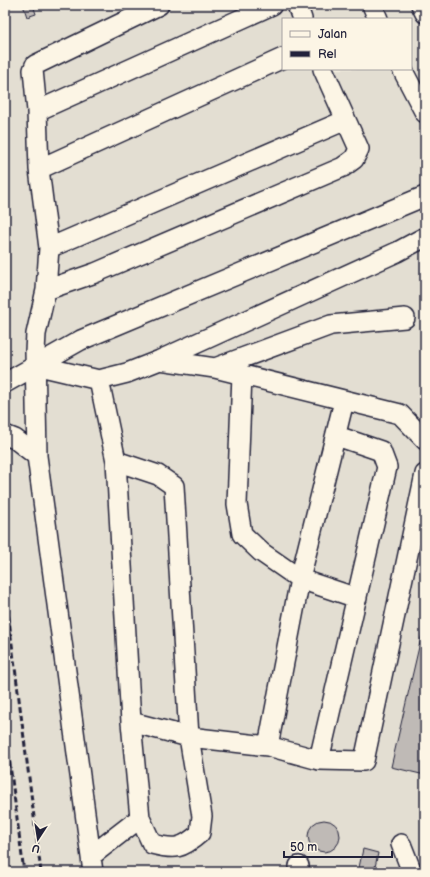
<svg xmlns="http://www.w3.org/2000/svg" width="430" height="877" viewBox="0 0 430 877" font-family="'Balsamiq Sans',sans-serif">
<rect width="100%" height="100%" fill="#f3edde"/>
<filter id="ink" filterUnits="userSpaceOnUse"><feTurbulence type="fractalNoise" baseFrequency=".025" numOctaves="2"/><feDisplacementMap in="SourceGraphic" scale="8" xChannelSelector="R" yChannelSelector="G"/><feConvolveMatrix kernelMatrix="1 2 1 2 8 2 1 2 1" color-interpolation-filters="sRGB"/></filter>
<g filter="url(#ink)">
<!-- built -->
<path fill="#e3ded2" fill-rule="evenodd" d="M5 5H425V872H5ZM283 19H411V69H283Z"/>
<!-- building -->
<path fill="#bfbab6" stroke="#22223b" d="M23 5H33L36 14 27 17Z
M425 621V775L391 767Z
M308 836a16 16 0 1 1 32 0a16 16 0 1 1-32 0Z
M363 849 378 853 374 872H358Z"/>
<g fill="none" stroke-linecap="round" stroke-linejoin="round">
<!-- minor casing -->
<g stroke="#22223b" stroke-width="22">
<path id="minor" d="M297 5 302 19
M372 5 378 19
M421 5 425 13
M402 69 425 113
M37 111 272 5
M39 169 283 58
M49 248 346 120
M46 290 49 248 39 169 37 111 33 70 35 65 159 5
M160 360 397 252 425 237
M35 365 99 380 127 373 160 360 215 368 400 414 425 440
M215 368 331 325 405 318
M242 374 237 504 242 534 261 552 300 579 357 598
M99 380 116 461 131 722 189 737 268 746 319 760 387 467 381 451 337 436
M5 383 81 340 425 196
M5 435 15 439 37 456
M116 461 158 475 174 486 189 737 202 816 200 833C182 849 175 850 152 844L140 818 131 722
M268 746 300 579 344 401
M319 760 364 761 425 474
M401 844 412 872
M91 856 140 818
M299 866V872
M93 872 37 456 35 351 36 334 46 290 95 273 343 167 354 159 359 149 323 69"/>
</g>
<!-- minor -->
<use href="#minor" stroke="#fcf5e5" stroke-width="19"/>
<!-- rail -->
<path stroke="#22223b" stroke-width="3" stroke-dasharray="6 3" stroke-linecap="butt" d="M5 589 41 872
M5 726 24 872"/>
</g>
</g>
<!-- margin -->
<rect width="430" height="877" fill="none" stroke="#fcf5e5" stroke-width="20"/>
<rect x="10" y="10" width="410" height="857" fill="none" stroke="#22223b" stroke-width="1.5" filter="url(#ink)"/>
<!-- legend -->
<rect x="282" y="18" width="130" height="52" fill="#fcf5e5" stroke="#a5a1a1"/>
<rect x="290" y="31" width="20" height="6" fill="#fcf5e5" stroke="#a5a1a1"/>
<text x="318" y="38" font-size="12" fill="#22223b">Jalan</text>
<rect x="290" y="51" width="20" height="6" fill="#22223b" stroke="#a5a1a1"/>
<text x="318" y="58" font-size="12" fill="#22223b">Rel</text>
<!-- north arrow -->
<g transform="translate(38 839) rotate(192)" stroke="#fcf5e5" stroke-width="3" paint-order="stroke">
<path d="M0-3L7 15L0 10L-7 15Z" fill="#22223b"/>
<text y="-6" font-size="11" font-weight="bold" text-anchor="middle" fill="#22223b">U</text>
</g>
<!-- scale -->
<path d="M284 851v6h108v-6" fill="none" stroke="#22223b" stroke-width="2"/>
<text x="290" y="851" font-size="12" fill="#22223b" stroke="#fcf5e5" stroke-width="3" paint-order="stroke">50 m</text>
</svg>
